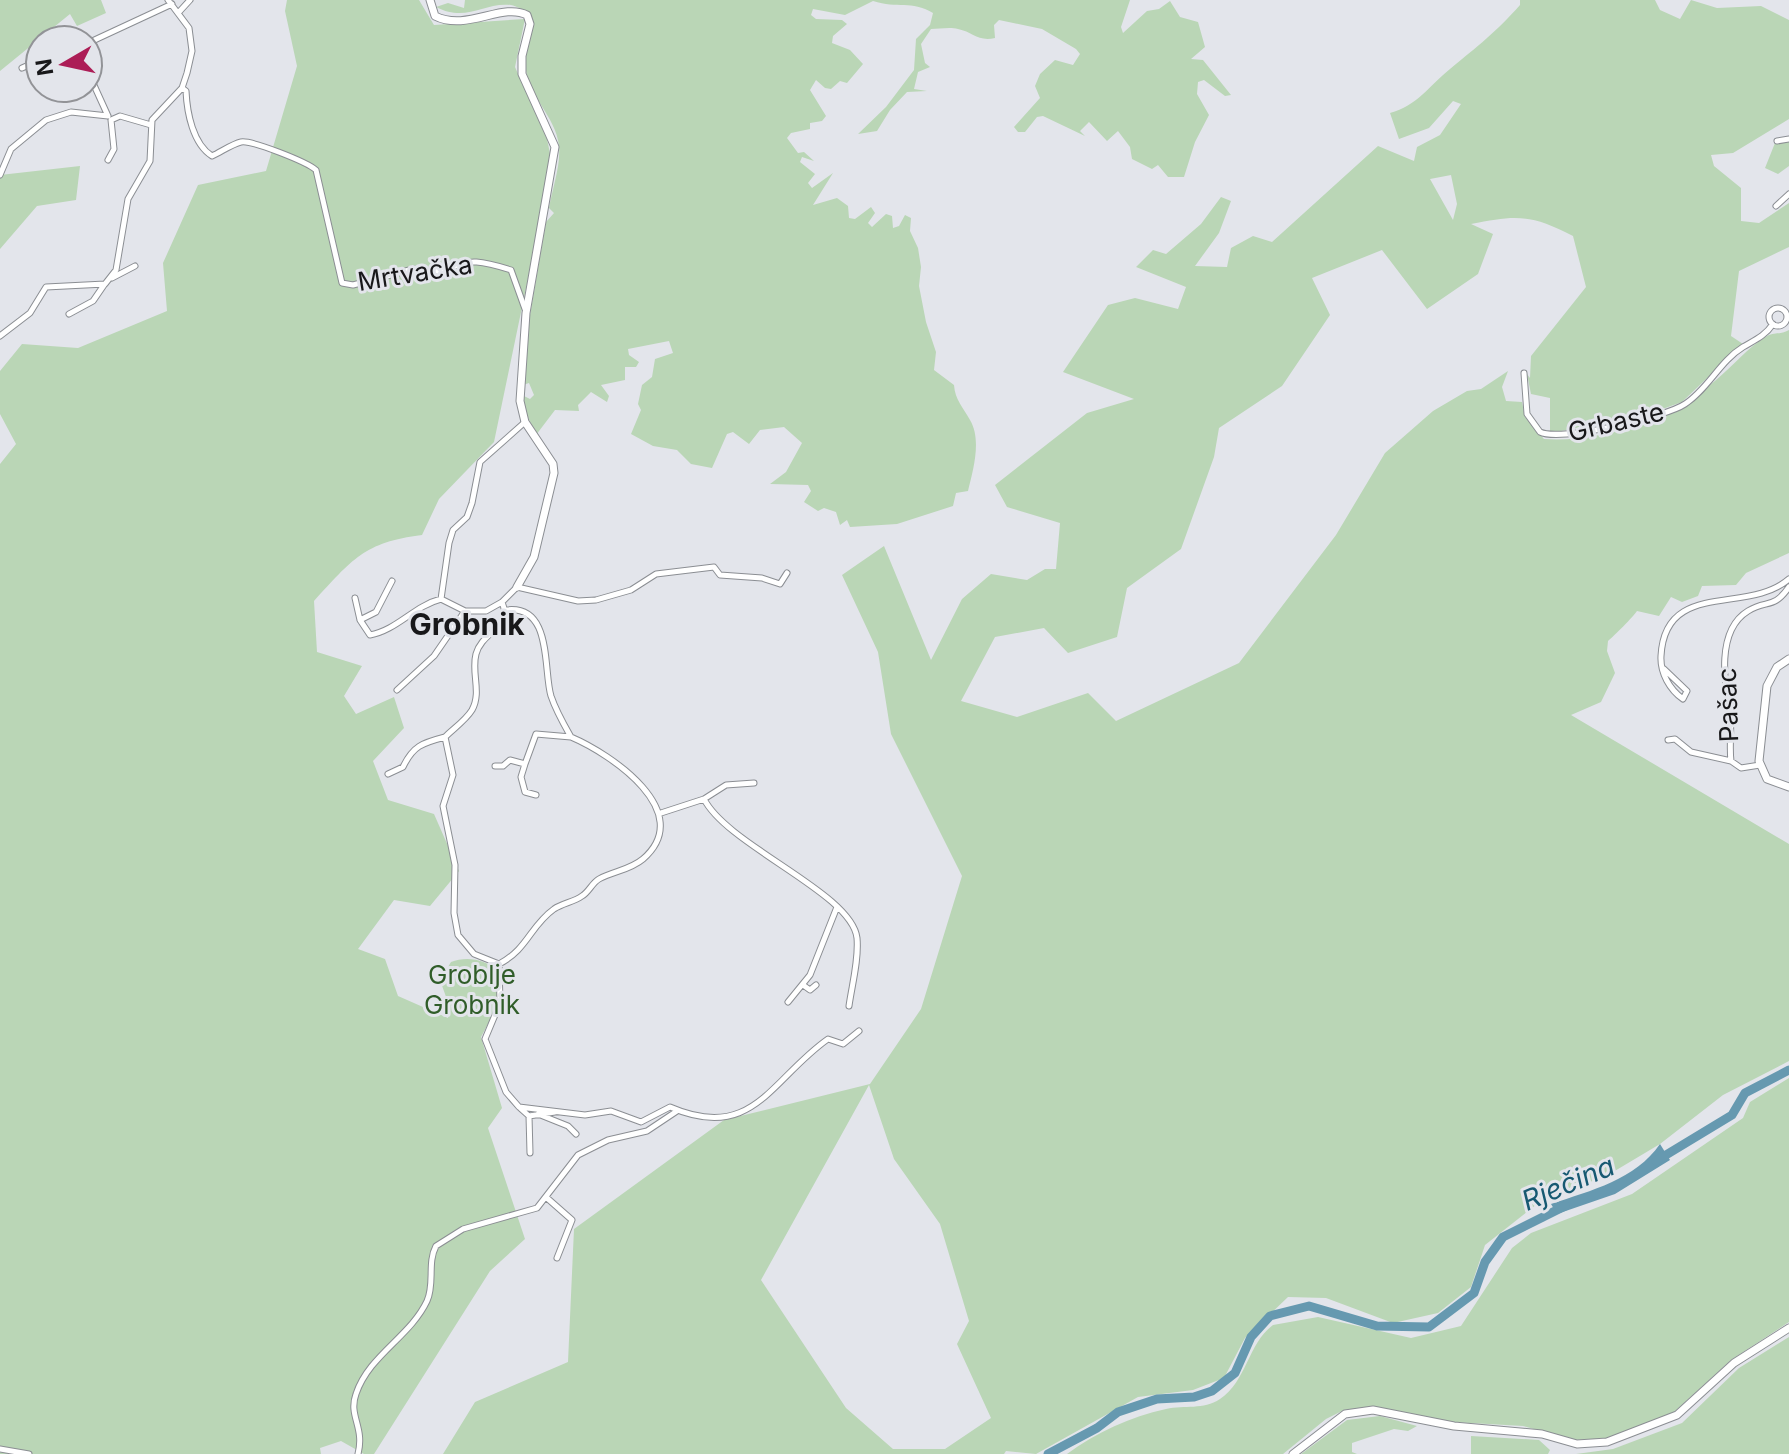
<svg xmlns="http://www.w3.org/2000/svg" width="1789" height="1454" viewBox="0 0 1789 1454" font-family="Inter,sans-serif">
<rect width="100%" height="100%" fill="#e3e5eb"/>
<!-- green -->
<path fill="#bad6b6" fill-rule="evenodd" d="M0 0H101L106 13 77 26 70 14 0 71Z
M287 0H419L434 25 525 19 515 67 547 139 552 163 494 442 439 499 422 535C364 542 352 560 314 601L317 652 362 666 344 696 356 714 394 697 404 728 373 761 388 800 434 814 459 871 430 906 394 900 358 949 385 959 398 996 448 1018 450 1008 440 980 451 962C466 956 486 959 497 971L499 1003 481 1037 502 1108 488 1128 525 1239 490 1271 374 1454H364L341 1441 320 1448 321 1454H0V464L16 444 0 414V371L22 344 78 348 167 311 163 263 198 185 266 171 297 66 285 11Z
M465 0H1130L1121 27 1123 33 1147 11 1159 9 1170 1 1180 17 1198 22 1205 47 1191 59 1203 60 1231 95 1225 96 1204 80 1198 82 1197 94 1209 115 1195 142 1184 177H1168L1158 165 1152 169 1132 159 1130 147 1118 131 1107 141 1089 122 1080 131 1085 136 1043 116 1037 117 1025 132H1018L1014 127 1040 98 1035 86 1040 74 1055 60 1073 65 1080 54 1076 49 1042 29 999 20 994 25 995 38C978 42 973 32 958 29 950 27 939 29 931 29L921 44 925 63 930 67 918 72 914 89 927 91 907 92 890 110 877 131 858 134 886 107 914 70 916 39 930 25 933 13C911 0 898 9 873 1L845 15 813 9 811 15 816 19 842 20 847 24 833 36 832 43 850 50 863 64 847 83 840 81 831 89 825 88 816 80 810 90 826 116 822 121 810 123V129L791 133 787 138 798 153 804 152 814 161 802 157 800 162 815 174 808 183 812 188 833 173 813 205 837 198 848 206 849 218 855 219 871 207 875 213 868 223 872 227 886 214 892 216 893 228 899 226 905 215 911 218 910 231 918 248 921 267 919 286 926 322 936 352 934 370 954 385C955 400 963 407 970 420 982 440 973 470 968 491L956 493 953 506 897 524 850 527 847 520 840 525 836 512 824 508 818 511 804 502 811 491 808 485 770 484 786 472 802 443 784 427 760 430 749 444 733 432 727 434 712 468 691 464 677 450 653 446 631 434 641 410 638 404 642 385 652 377 655 359 673 353 669 341 628 349 629 355 639 362 636 367H625V380L601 385 609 396 607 402 591 392 578 405 579 411 555 410 536 435 523 406 524 396 530 399 534 395 529 383 523 385 529 321 546 222 554 213 549 208C552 190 561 165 559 146 556 115 525 95 525 60 524 42 537 31 529 12 524 10 516 6 511 5 483 2 467 23 436 7L448 3 464 8Z
M1520 0H1655L1660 10 1680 19 1691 0 1717 8 1761 6 1789 20V119L1733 153 1711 155 1714 166 1741 188V221L1759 223 1789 203V247L1739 271 1731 336 1743 344 1682 402 1643 416 1550 433V398L1531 394 1527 374 1530 378 1531 356 1586 287 1573 236C1531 214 1516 215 1471 224L1493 234 1478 274 1427 309 1382 250 1312 278 1330 315 1282 386 1219 428 1214 457 1181 549 1127 588 1117 637 1068 653 1044 628 995 637 961 701 1017 717 1088 693 1116 721 1239 663 1336 535 1385 453 1433 411 1467 391 1481 389 1508 371 1502 387 1506 401 1522 402 1525 417 1544 439C1603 443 1672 418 1716 380 1734 365 1747 348 1767 336 1776 332 1780 335 1789 330V553L1746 573 1736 585 1702 586 1698 596 1682 602 1671 597 1659 616 1637 611C1634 616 1613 637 1608 641L1607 651 1615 673 1601 702 1571 715 1789 844V1061L1723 1095 1660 1144 1608 1175 1541 1201 1485 1245 1471 1287 1438 1313 1393 1323 1326 1298 1288 1297 1245 1338 1224 1378 1193 1390 1138 1397 1036 1454 1006 1451 1004 1454H443L475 1402 568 1362 574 1229 724 1120 870 1084 921 1009 962 876 891 734 878 652 842 575 884 546 931 660 962 599 991 574 1027 580 1045 569H1056L1060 523 1007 507 995 485 1087 413 1134 399 1063 372 1108 305 1135 298 1178 309 1186 287 1136 267 1153 250 1166 254 1201 224 1221 197 1231 201 1219 233 1195 266 1227 267 1231 248 1253 236 1272 242 1378 146 1414 161 1417 147 1440 135 1461 104 1453 101 1429 128 1399 139 1390 113C1417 106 1429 86 1450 69 1478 46 1496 32 1520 5ZM1451 175 1457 204 1453 220 1430 179ZM869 1085 894 1159 940 1224 969 1321 957 1344 991 1418 945 1449H893L846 1408 761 1280Z
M1789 142V166L1778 174 1765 168 1775 143Z
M80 166 76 200 37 206 0 249V175Z
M1789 1078V1322L1731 1360 1674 1412 1606 1439 1573 1440 1523 1426 1453 1422 1370 1407 1344 1410 1326 1419 1283 1454H1067C1097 1432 1130 1417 1166 1409 1185 1405 1203 1410 1220 1399 1247 1381 1248 1343 1273 1325L1318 1317 1411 1338 1461 1326 1512 1248 1531 1233 1632 1194 1743 1118 1750 1102Z
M1789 1337V1454H1576L1613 1449 1682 1423 1739 1368Z
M1380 1416 1417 1426 1408 1431 1394 1429 1352 1443V1452L1357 1454H1301L1347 1420Z
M1471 1436 1539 1440 1550 1450 1548 1454H1471Z"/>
<!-- water -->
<path fill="#6699b0" d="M1660 1144 1670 1160 1615 1194 1557 1214 1551 1204C1592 1190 1635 1180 1660 1144Z"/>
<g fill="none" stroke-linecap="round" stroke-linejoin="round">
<!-- river -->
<path stroke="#6699b0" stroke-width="9" d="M1656 1161 1732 1115 1745 1093 1789 1070
M1048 1454 1097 1428 1118 1412 1157 1399 1194 1397 1212 1391 1235 1373 1251 1337 1270 1316 1309 1306 1377 1326 1429 1327 1474 1293 1485 1262 1503 1237 1565 1206"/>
<!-- minor casing -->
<g stroke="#8b8e93" stroke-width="7">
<path id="minor" d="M179 12 190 0
M88 43 172 4
M22 68 40 60
M93 83 108 116
M182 88 186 91C187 113 193 144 212 156 221 152 232 144 241 142 252 140 307 162 316 170L342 283 353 285 413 269 445 272C466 256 486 262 511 270L525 309
M1777 141 1789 139
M108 160 114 149 111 120 120 116 151 125
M0 175 11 149 46 120 71 112 108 116
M1776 206 1789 194
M112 278 135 266
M1769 317a9 9 0 1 1 18 0a9 9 0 1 1-18 0Z
M69 314 93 301 104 285
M0 336 30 313 46 287 105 284 116 270 128 199 150 161 152 120 182 88 187 73 192 51 189 28 168 0
M1524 373 1527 414 1540 432C1560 442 1666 417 1685 404 1708 389 1720 361 1743 347 1755 340 1765 336 1773 324
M392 581 376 612 360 620 370 635C397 630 414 606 441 599L465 611
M355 598 360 620
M441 599 449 543 453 530 467 517 472 503 480 462 525 422
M506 610C553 604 543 670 551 696 556 711 563 723 571 737 611 754 697 812 643 859 630 870 614 871 599 879 592 883 589 892 582 896 574 902 563 903 554 909 530 926 528 949 499 964L474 954 458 935 454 913 455 865 443 806 453 775 445 737C453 729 466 720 472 710 482 692 471 673 476 654 482 631 513 628 502 602L517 587 578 601 596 600 631 590 656 574 714 567 720 575 762 578 780 584 787 573
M1664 669 1687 691 1683 699C1670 690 1660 673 1661 656 1665 579 1748 615 1789 579
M397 690 434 656 465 611H486L502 602
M1668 740 1675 739 1691 752 1731 761
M525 764 521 777 525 792 536 795
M1760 765 1741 768 1731 761C1729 746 1732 731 1730 716 1725 686 1715 631 1748 611 1767 599 1773 610 1789 587
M495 766H503L510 760 525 764 536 734 571 737
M388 774 403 767C413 746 422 743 445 737
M704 799 726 785 754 783
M661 813 704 799C728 846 852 893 857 938 859 959 852 985 849 1006
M499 964 500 1003 485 1039 506 1092 519 1107 585 1115 611 1111 641 1122 670 1107C753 1143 771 1079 828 1039L843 1044 859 1031
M803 985 810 990 816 985
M788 1002 810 975 837 907
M520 1108 529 1116 555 1112
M538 1114 568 1126 576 1134
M529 1116 530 1153
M547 1198 572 1220 557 1258
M0 1449 29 1454
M358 1454C365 1427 348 1416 356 1394 369 1355 410 1337 427 1301 435 1284 427 1263 436 1246L463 1229 537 1208 578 1155 608 1140 647 1131 677 1111"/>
</g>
<!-- secondary casing -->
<g stroke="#8b8e93" stroke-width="9">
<path id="secondary" d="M430 0 435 16C467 32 502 2 527 15L530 24 522 56V74L555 147 526 313 520 401 525 422 553 464 554 473 534 557 517 587
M1789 659 1777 667 1767 686 1759 761 1767 779 1789 787
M1293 1454 1345 1414 1373 1410 1454 1426 1542 1434 1577 1444 1607 1442 1677 1415 1734 1363 1789 1328"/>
</g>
<!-- minor -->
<use href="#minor" stroke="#fff" stroke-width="5"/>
<!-- secondary -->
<use href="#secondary" stroke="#fff" stroke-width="7"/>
</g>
<g text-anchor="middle" stroke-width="6" stroke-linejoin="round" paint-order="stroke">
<!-- street labels -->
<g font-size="26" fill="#18181a" stroke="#e3e5eb">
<text transform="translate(415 273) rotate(-9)" y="9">Mrtvačka</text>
<text transform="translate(1616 422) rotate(-13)" y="9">Grbaste</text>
<text transform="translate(1728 705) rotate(-92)" y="9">Pašac</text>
</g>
<!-- park labels -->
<g font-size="26" fill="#305d29" stroke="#e3e5eb">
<text x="472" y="984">Groblje<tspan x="472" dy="30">Grobnik</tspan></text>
</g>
<!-- water labels -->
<g font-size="28" font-style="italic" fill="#175972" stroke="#e3e5eb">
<text transform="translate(1568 1183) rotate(-23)" y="10">Rječina</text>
</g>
<!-- quarter labels -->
<g font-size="30" font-weight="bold" fill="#18181a" stroke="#e3e5eb">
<text x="467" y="635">Grobnik</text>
</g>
</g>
<!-- north arrow -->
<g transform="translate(64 64) rotate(261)"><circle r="38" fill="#e3e5eb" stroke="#929397" stroke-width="2"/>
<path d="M0-6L14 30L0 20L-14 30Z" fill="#ac1d56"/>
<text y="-12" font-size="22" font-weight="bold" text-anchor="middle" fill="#18181a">N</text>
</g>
</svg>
